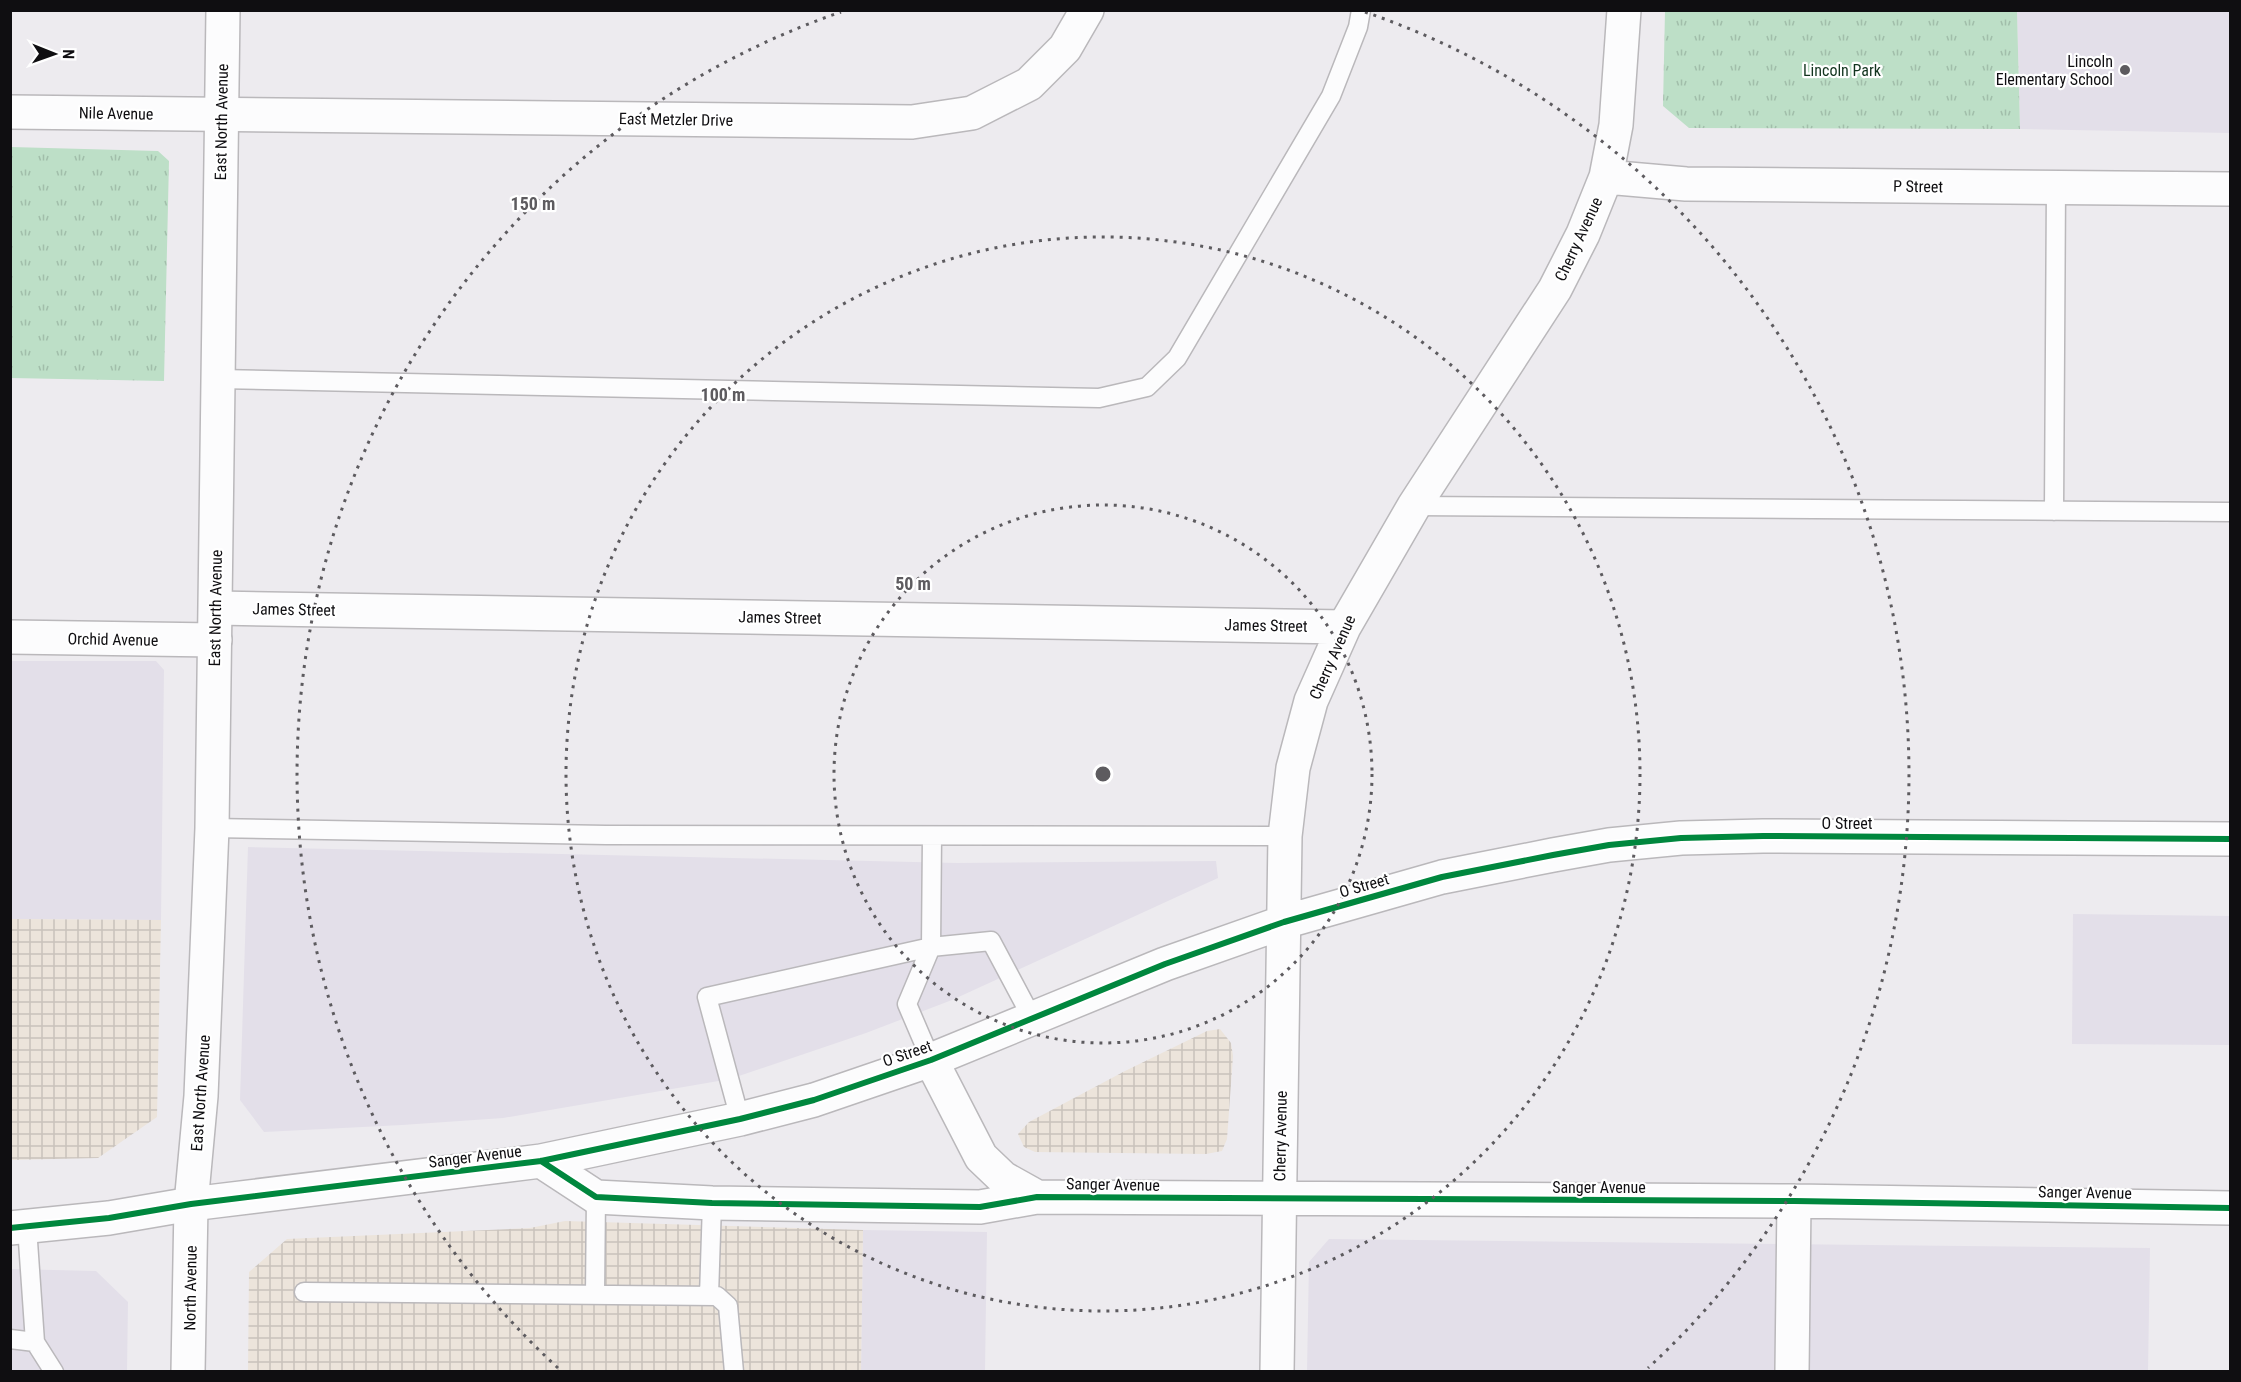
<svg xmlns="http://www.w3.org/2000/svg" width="2241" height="1382" viewBox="0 0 2241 1382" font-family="'Roboto Condensed',sans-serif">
<defs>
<pattern id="industrial-grid" width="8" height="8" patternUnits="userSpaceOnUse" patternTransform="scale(1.5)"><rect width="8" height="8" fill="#ece4db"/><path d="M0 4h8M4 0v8" fill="none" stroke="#c9c2bb"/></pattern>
<pattern id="grass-tufts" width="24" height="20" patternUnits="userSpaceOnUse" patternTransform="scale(1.5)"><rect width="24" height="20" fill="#bddfc7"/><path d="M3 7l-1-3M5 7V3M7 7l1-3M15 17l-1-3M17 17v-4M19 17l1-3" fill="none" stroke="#a1beaa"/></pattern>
</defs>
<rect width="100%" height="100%" fill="#edebef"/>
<!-- built -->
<path fill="#e3dfe9" d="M2017 11H2230V133L2020 129Z
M11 661H156L164 670 161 920 11 919Z
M248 847 957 863 1216 861 1218 878 952 1000 866 1033 730 1079 503 1118 402 1125 264 1132 240 1100Z
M2073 914 2230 916V1045L2072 1044Z
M863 1230 987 1232 985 1371H861Z
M1329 1239 2150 1248 2148 1371 1307 1372 1309 1262Z
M11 1269 96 1271 128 1302 127 1371 11 1372Z"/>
<!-- industrial -->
<path fill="url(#industrial-grid)" d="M11 919 161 920 157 1117 98 1158 11 1160Z
M1220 1029 1231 1043 1233 1056 1227 1139 1222 1151 1206 1154 1035 1152 1024 1147 1018 1134 1029 1122 1125 1071 1207 1031Z
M565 1221 863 1230 861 1371 248 1372 249 1272 287 1239 530 1228Z"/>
<!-- grass -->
<path fill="url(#grass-tufts)" d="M1665 11H2017L2020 129 1689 128 1663 106Z
M11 147 158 151 169 161 164 381 11 378Z"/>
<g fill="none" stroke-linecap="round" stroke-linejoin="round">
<!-- service casing -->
<g stroke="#bab8bb" stroke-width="21">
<path id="service" d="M218 379 1099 398 1147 387 1177 358 1331 96 1358 27 1361 10
M1414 506 2230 512
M2054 511 2056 187
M212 828 606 835 1285 836
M931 1060 907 1004 931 947 932 836
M740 1119 707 997 931 947 991 941 1032 1018
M27 1227 35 1342 54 1372
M304 1292 717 1296 728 1306 734 1372
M595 1294 596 1197
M709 1296 712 1203
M10 1339 35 1342"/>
</g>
<!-- minor casing -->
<g stroke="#bab8bb" stroke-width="36">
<path id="minor" d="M10 112 912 122 972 113 1029 84 1065 48 1087 10
M1606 177 1686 184 2230 189
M216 608 1344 627
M10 637 215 640
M931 1060 981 1157 1003 1178 1037 1197
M541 1161 596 1197 712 1203 980 1207 1037 1197 1794 1201 2230 1208
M10 1228 109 1218 191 1204 541 1161 740 1119 814 1100 931 1060 1165 964 1284 922 1442 877 1553 855 1609 845 1681 838 1763 836 2230 839
M1277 1372 1285 836 1293 768 1311 701 1344 627 1414 506 1555 289 1583 234 1606 177 1616 125 1624 10
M1792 1372 1794 1201"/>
</g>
<!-- tertiary casing -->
<g stroke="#bab8bb" stroke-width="36">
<path id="tertiary" d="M188 1372 191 1204 201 1096 212 828 223 10"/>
</g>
<!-- service -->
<use href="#service" stroke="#fcfcfd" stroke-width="18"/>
<!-- minor -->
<use href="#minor" stroke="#fcfcfd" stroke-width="33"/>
<!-- tertiary -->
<use href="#tertiary" stroke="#fcfcfd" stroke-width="33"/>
<!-- cycleway casing -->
<g stroke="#fff" stroke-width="10">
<path id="cycleway" d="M541 1161 596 1197 712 1203 980 1207 1037 1197 1794 1201 2230 1208
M10 1228 109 1218 191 1204 541 1161 740 1119 814 1100 931 1060 1165 964 1284 922 1442 877 1553 855 1609 845 1681 838 1763 836 2230 839"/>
</g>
<!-- cycleway -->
<use href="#cycleway" stroke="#00873e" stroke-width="6"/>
</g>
<!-- distance rings -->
<g fill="none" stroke="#5d5b5f" stroke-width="3" stroke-dasharray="3 6">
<circle cx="1103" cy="774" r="269"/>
<circle cx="1103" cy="774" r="537"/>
<path d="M558 1368A806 806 0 0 1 841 12M1365 12A806 806 0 0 1 1648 1368"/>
</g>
<!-- markers -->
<circle fill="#5d5b5f" stroke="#fff" stroke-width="2" cx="2125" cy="70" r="6"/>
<g text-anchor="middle" stroke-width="4.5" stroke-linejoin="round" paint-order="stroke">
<!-- poi labels -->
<g font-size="16" fill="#0f0e11" stroke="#fff" text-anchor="end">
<text x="2113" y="67">Lincoln<tspan x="2113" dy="18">Elementary School</tspan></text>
</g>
<!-- park labels -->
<g font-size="16" fill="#12341e" stroke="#fff">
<text x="1842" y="76">Lincoln Park</text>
</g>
<!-- street labels -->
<g font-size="16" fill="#0f0e11" stroke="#fff">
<text transform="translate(116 113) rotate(1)" y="6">Nile Avenue</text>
<text transform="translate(676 119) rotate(1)" y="6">East Metzler Drive</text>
<text transform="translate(221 122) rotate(-89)" y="6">East North Avenue</text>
<text transform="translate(1918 186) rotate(1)" y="6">P Street</text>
<text transform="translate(1578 239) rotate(-65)" y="6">Cherry Avenue</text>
<text transform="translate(215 608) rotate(-89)" y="6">East North Avenue</text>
<text transform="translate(294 609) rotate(1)" y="6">James Street</text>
<text transform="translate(780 617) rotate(1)" y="6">James Street</text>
<text transform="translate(1266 625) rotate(1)" y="6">James Street</text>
<text transform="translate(113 639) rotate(1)" y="6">Orchid Avenue</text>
<text transform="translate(1332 657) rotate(-66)" y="6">Cherry Avenue</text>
<text x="1847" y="829">O Street</text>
<text transform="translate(1364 885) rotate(-16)" y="6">O Street</text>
<text transform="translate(907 1053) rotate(-19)" y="6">O Street</text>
<text transform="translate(200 1093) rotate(-86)" y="6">East North Avenue</text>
<text transform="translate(1280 1136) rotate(-89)" y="6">Cherry Avenue</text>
<text transform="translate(475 1156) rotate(-7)" y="6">Sanger Avenue</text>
<text transform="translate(1113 1184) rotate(1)" y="6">Sanger Avenue</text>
<text x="1599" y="1193">Sanger Avenue</text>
<text transform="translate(2085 1192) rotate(1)" y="6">Sanger Avenue</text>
<text transform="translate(190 1288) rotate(-89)" y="6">North Avenue</text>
</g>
</g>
<circle cx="1103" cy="774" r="9" fill="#5d5b5f" stroke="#fff" stroke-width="3"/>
<g font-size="18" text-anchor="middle" font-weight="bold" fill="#5d5b5f" stroke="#fff" stroke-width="4.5" stroke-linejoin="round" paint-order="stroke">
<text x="533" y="210">150 m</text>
<text x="723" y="401">100 m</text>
<text x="913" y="590">50 m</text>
</g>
<!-- border -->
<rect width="2241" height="1382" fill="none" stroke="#0f0e11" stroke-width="24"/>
<!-- north arrow -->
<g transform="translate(54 54) rotate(91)" stroke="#ffffff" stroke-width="4.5" paint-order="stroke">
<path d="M0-4.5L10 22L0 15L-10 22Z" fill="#0f0e11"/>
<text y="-9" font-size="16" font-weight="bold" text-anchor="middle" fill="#0f0e11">N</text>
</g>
</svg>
